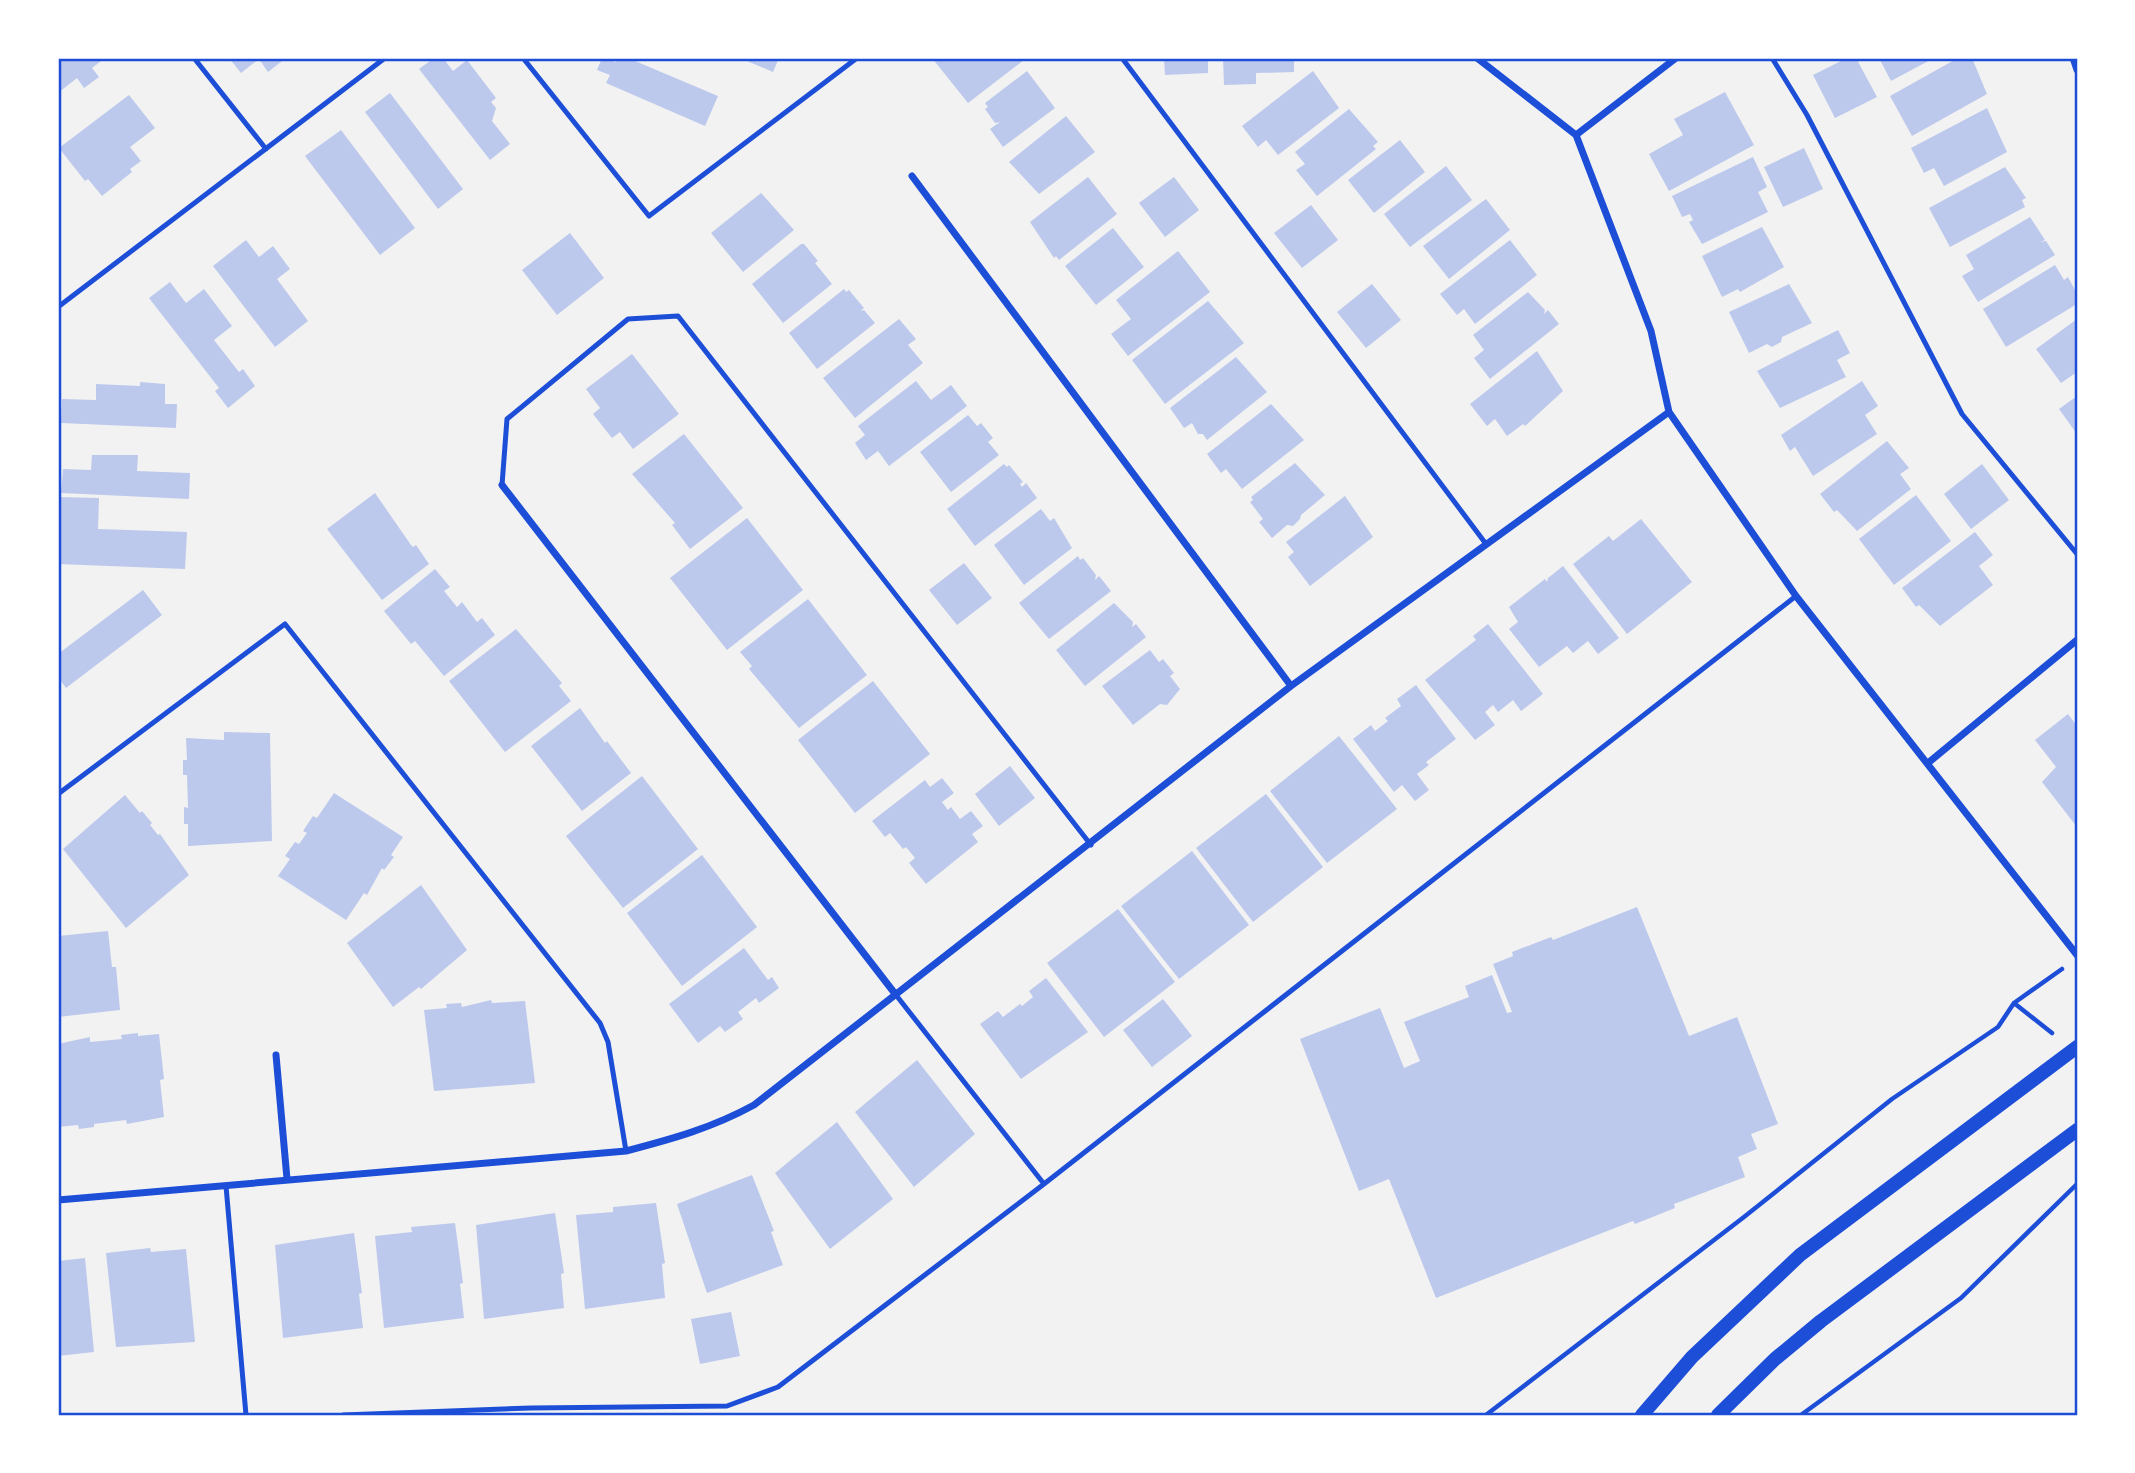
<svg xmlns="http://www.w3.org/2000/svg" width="2135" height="1473" viewBox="0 0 2135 1473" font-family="'Public Sans',sans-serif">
<rect width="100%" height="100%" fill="#f2f2f2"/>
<!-- building -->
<path fill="#bdc9ec" d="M63 58H105L92 68 99 77 84 88 77 78 58 93V62Z
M229 58H286L268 72 259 59 241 73Z
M434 58H443L453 71 467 60 496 98 491 102 496 108 492 121 510 144 490 160 419 69Z
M602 58 616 62 618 58H628L718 96 705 126 606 83 610 75 597 70Z
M740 58H779L773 72Z
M932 58H1022L1024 60 968 103Z
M1164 58H1208V73L1165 75Z
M1223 58H1294V72L1256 73V84L1224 85Z
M1847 58H1856L1877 97 1835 118 1813 75Z
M1879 58H1934L1891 81Z
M1958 58H1972L1987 94 1912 136 1890 96Z
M1027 71 1055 108 1003 147 990 129 1000 122 995 123 985 109 988 107 985 103Z
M1313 71 1339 108 1278 155 1266 140 1258 147 1242 126Z
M1725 92 1754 145 1669 191 1649 154 1683 135 1674 119Z
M390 93 463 189 438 209 365 112Z
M129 95 155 128 130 147 141 161 130 169 132 172 102 196 88 179 85 181 59 148Z
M1987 108 2007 152 1944 186 1934 168 1924 173 1911 148Z
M1349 109 1378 142 1373 146 1376 149 1317 196 1296 170 1305 164 1295 152Z
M1066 116 1095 152 1039 194 1009 162Z
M341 130 415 228 380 255 305 156Z
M1400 140 1425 172 1374 213 1348 180Z
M1804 148 1823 189 1783 207 1764 167Z
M1753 157 1767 187 1758 192 1768 212 1702 244 1689 222 1693 220 1690 214 1682 217 1672 196Z
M1446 166 1472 200 1410 247 1384 214Z
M2005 167 2026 198 2022 200 2025 207 1950 247 1929 208Z
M1088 177 1117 214 1059 260 1056 256 1054 258 1030 222Z
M1174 177 1199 210 1165 237 1139 203Z
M761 193 794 230 743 272 711 233Z
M1486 199 1510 230 1449 279 1423 246Z
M1311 205 1338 240 1302 268 1274 233Z
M2030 217 2045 240 2040 242 2046 241 2055 255 1978 302 1962 276 1974 269 1966 255Z
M1762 227 1784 267 1740 292 1738 289 1722 297 1702 256Z
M1113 228 1144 267 1096 305 1065 266Z
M570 233 604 278 557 315 522 270Z
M246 240 259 257 273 246 290 269 277 279 308 321 275 347 213 266Z
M1510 240 1537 275 1475 324 1464 309 1457 315 1440 294Z
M801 244H804L818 261 815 263 832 284 783 323 752 284Z
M1178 251 1210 292 1128 356 1111 334 1131 319 1116 300Z
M2055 265 2064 280 2068 277 2075 290 2077 289V304L2006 347 1983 309Z
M170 282 186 303 204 289 232 326 214 340 239 372 243 369 255 386 228 408 215 391 219 388 149 298Z
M1372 284 1401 320 1366 348 1337 312Z
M1789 284 1812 323 1782 337 1781 342 1772 347 1767 344 1749 353 1729 312Z
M844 289 846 292 849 290 864 308 860 311 864 310 875 323 817 369 789 333Z
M1528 292 1545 310 1544 314 1548 310 1559 324 1490 379 1474 358 1484 350 1473 335Z
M1208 301 1244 343 1165 404 1132 360Z
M899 319 916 339 908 345 923 363 855 418 823 378Z
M2077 319V372L2061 383 2036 349Z
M1838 330 1850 353 1837 360 1846 377 1780 408 1757 371Z
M1537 351 1563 391 1525 426 1523 424 1507 436 1495 419 1487 426 1470 404Z
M632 354 679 414 633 449 620 432 612 438 593 414 600 408 586 389Z
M1236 357 1267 392 1207 440 1203 434H1198L1192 423 1184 428 1170 408Z
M916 381 931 400 951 385 967 406 889 466 878 451 866 460 855 443 865 435 858 426Z
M1862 381 1878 406 1865 415 1877 434 1813 476 1795 447 1790 451 1781 435Z
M140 382 165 384V404H177L176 428 61 423 62 399 96 400V384L140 386Z
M2077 396V434L2059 409Z
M1271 404 1304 440 1242 489 1226 469 1221 473 1207 454Z
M968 415 977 426 981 423 993 438 988 442 999 455 951 492 920 452Z
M684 434 743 508 690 549 672 525 675 523 632 474Z
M1887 441 1909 468 1900 474 1911 489 1857 531 1837 510 1834 512 1820 494Z
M92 455H138L137 471 190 473 189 499 61 493 63 469 91 470Z
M1295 463 1325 495 1301 515 1300 519 1293 526 1287 525 1272 538 1259 522 1263 519 1250 502 1253 500 1251 497Z
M1004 464 1007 467 1009 465 1023 482 1020 484 1022 487 1026 483 1037 498 975 546 947 509Z
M1982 464 2009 500 1971 529 1944 494Z
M375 493 411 545 413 547 416 545 429 564 382 600 327 529Z
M1916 495 1951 541 1894 585 1859 539Z
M1345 496 1373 537 1310 586 1288 557 1294 552 1286 542Z
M58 497 99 498 98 529 187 532 185 569 58 564Z
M1041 509 1050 521 1054 518 1072 548 1024 585 994 545Z
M747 518 803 590 727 650 670 578Z
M1641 519 1692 582 1627 634 1573 564 1609 536 1613 541Z
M1975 532 1993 555 1979 566 1993 585 1940 626 1919 605 1916 607 1902 588Z
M1078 556 1080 560 1083 558 1096 575 1095 580 1099 576 1111 591 1049 639 1019 603Z
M964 563 992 598 957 625 929 590Z
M1563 566 1619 638 1598 654 1588 641 1573 653 1567 646 1539 667 1509 629 1518 622 1509 607 1545 579 1547 582 1548 578Z
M435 569 450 587 444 591 457 607 462 602 477 622 482 618 495 635 444 676 415 641 411 644 384 611Z
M143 590 162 615 66 688 58 677V654Z
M808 599 867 675 799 728 749 669 752 666 740 652Z
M1114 603 1133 622 1132 627 1136 624 1146 637 1085 686 1056 650Z
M1488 624 1543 694 1521 711 1513 700 1498 712 1493 705 1485 712 1495 725 1475 740 1425 680 1476 640 1473 636Z
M516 629 562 683 559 686 571 701 505 752 449 681Z
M1150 650 1159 662 1163 659 1174 673 1170 676 1180 689 1167 705 1160 704 1133 725 1102 686Z
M873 681 930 754 855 813 798 740Z
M1416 685 1456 739 1426 762 1429 765 1417 774 1429 790 1415 801 1402 785 1394 792 1353 739 1371 725 1375 731 1388 721 1385 718 1401 706 1397 699Z
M580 708 605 743 607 741 631 773 582 811 531 746Z
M2068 714 2077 726V827L2042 782 2056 767 2035 740Z
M224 732 270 733 272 841 188 846V824H184V807L188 808 187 775H183V760H187L186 738 224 740Z
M1339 736 1397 809 1327 863 1270 791Z
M1010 766 1035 798 999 826 975 794Z
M642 776 698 849 623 908 566 836Z
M942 778 954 793 942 802 948 810 951 807 960 819 971 811 983 826 972 834 978 842 926 884 909 863 915 858 906 847 903 849 890 833 885 837 872 821 925 780 930 787Z
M334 793 403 837 391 855 394 857 384 870 382 868 367 895 364 893 346 920 278 876 290 859 285 856 295 842 299 844 307 833 303 831 313 816 317 818Z
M1266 794 1323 867 1253 922 1196 848Z
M125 795 140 813 142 811 152 823 150 825 158 835 160 834 189 875 126 928 63 849Z
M1192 851 1249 925 1179 979 1121 906Z
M702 855 757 927 682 986 627 913Z
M421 885 467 950 421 989 419 987 393 1007 347 943Z
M1637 907 1689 1036 1737 1017 1778 1124 1751 1134 1757 1149 1738 1157 1745 1177 1674 1204 1675 1208 1635 1224 1633 1221 1436 1298 1389 1179 1359 1191 1300 1039 1380 1008 1404 1068 1420 1061 1404 1022 1469 997 1465 986 1492 975 1507 1013 1512 1012 1493 964 1513 956 1512 952 1551 937 1553 940Z
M1118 909 1175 982 1104 1037 1047 963Z
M108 931 112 967H116L120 1010 58 1017V936Z
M744 948 768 980 772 977 779 988 759 1003 756 998 738 1012 743 1019 725 1032 720 1026 698 1043 669 1004Z
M1046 978 1088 1032 1021 1079 980 1024 998 1011 1003 1017 1020 1004 1022 1006 1033 997 1029 991Z
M1163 999 1192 1036 1152 1067 1123 1030Z
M491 1000 492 1003 525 1001 535 1083 434 1091 424 1010 447 1008 446 1004 461 1003 462 1007Z
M138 1033V1036L159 1034 164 1079 160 1080 164 1117 127 1124 126 1120 94 1124V1127L79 1129 78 1125 58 1127V1044L90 1037V1042L122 1039 121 1035Z
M917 1060 975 1134 914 1187 855 1112Z
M837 1122 893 1199 830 1249 775 1173Z
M752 1175 774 1231 771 1232 783 1265 707 1293 677 1204Z
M656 1203 665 1263 662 1264 665 1298 585 1309 576 1215 613 1212V1207Z
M555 1213 564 1273 561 1274 564 1308 484 1319 476 1225Z
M455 1223 463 1283 460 1284 464 1318 384 1328 375 1236 412 1232 411 1227Z
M354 1233 362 1293 359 1294 363 1328 283 1338 275 1245Z
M150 1248 151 1252 186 1249 195 1342 116 1347 106 1253Z
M85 1258 94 1352 58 1356V1261Z
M731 1312 740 1356 700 1364 691 1319Z"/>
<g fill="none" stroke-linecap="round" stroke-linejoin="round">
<!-- path -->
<path stroke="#1d4ed8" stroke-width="4.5" d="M2014 1003 2052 1033
M1486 1415 1744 1217 1892 1099 1998 1027 2014 1003 2062 969
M1801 1415 1961 1298 2077 1184"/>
<!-- service -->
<path stroke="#1d4ed8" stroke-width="5" d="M194 58 266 149
M523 58 649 216 857 58
M1122 58 1486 544
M1772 58 1807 115 1962 414 2077 554
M58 307 385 58
M502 485 507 419 628 319 678 316 1091 845
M58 794 285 624 600 1023 608 1042 626 1151
M896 995 1044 1184
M226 1186 246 1415
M343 1415 531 1408 727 1406 778 1387 1044 1184 1796 596"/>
<!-- minor -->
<path stroke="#1d4ed8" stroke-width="7" d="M1477 58 1576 135 1651 331 1669 412 1796 596 2077 955
M2073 58 2077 70
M1576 135 1676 58
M912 176 1291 686
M502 485 896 995
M1928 763 2077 640
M276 1055 287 1179
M58 1200 626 1151C672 1139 712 1128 754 1105L1291 686 1669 412"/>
<!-- secondary -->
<path stroke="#1d4ed8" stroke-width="14" d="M1642 1415 1692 1357 1800 1255 2077 1047
M1718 1415 1775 1359 1821 1321 2077 1130"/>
</g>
<!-- border -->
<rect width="2135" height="1473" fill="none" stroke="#ffffff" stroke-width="119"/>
<rect x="60" y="60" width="2016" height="1354" fill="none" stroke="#1d4ed8" stroke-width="2.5"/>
</svg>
